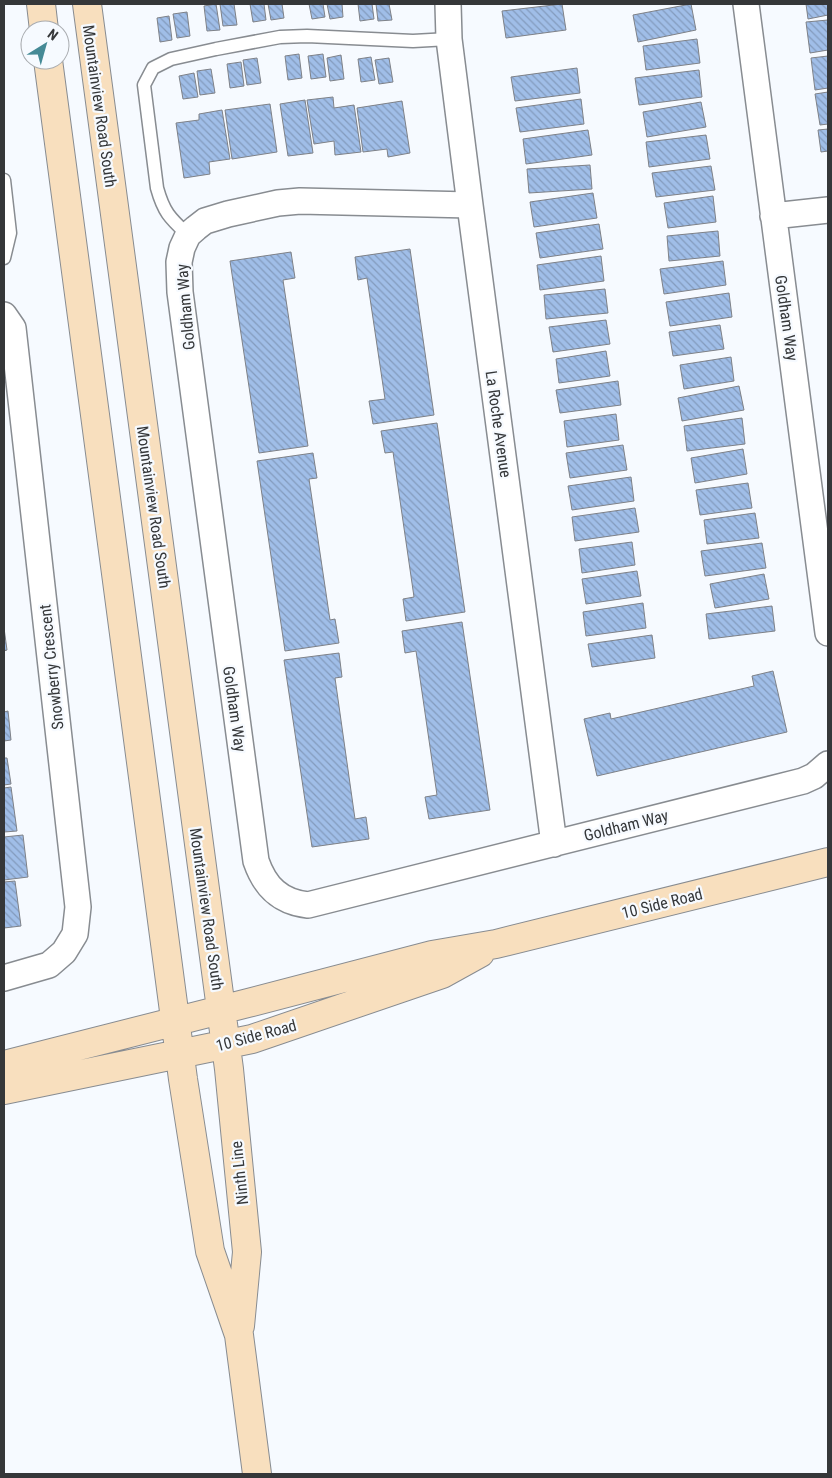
<svg xmlns="http://www.w3.org/2000/svg" width="832" height="1478" viewBox="0 0 832 1478" font-family="'Roboto Condensed',sans-serif">
<defs>
<pattern id="building-back-hatch" width="6" height="6" patternUnits="userSpaceOnUse" patternTransform="scale(1.25)"><rect width="6" height="6" fill="#a0bee8"/><path d="M-1 5l2 2M0 0l6 6M5-1l2 2" fill="none" stroke="#839bbd"/></pattern>
</defs>
<rect width="100%" height="100%" fill="#f6faff"/>
<!-- building -->
<path fill="url(#building-back-hatch)" stroke="#7e8187" d="M216 4 220 30 207 31 204 6Z
M220 4H234L237 25 223 26Z
M250 4H264L266 20 253 22Z
M268 4H282L284 18 271 20Z
M309 4H323L325 17 312 19Z
M327 4H342L343 17 330 19Z
M358 4H372L374 19 360 21Z
M376 4H389L392 20 378 21Z
M562 4 566 30 506 38 502 11Z
M691 4 696 30 638 42 633 15Z
M806 4H828V15L808 19Z
M187 12 190 36 177 38 173 14Z
M169 16 172 40 160 42 157 18Z
M828 20V50L810 53 806 22Z
M697 39 700 63 646 70 643 46Z
M299 54 302 78 288 80 285 56Z
M323 54 326 77 311 79 308 56Z
M341 55 344 79 330 81 327 58Z
M828 56V88L815 90 811 58Z
M371 57 375 80 361 82 358 59Z
M257 58 261 83 247 85 243 60Z
M389 58 393 82 379 84 375 60Z
M241 62 244 86 230 88 227 64Z
M577 68 580 93 515 101 511 77Z
M211 69 215 93 200 95 197 71Z
M699 70 702 97 639 105 635 78Z
M194 73 198 97 183 99 179 76Z
M828 92V124L820 125 815 94Z
M333 97 334 108 354 105 361 152 335 155 334 141 314 144 307 100Z
M581 99 584 124 520 132 516 108Z
M305 100 313 153 288 156 280 104Z
M402 101 410 153 388 157 387 149 363 152 357 108Z
M701 102 706 127 647 137 643 112Z
M270 104 277 152 232 159 225 110Z
M222 110 230 159 209 162 210 174 184 178 176 123 199 120V114Z
M828 129V151L821 152 818 130Z
M588 130 592 155 526 164 523 139Z
M706 135 710 159 649 167 646 142Z
M590 165 592 189 529 193 527 169Z
M711 166 715 190 656 197 652 173Z
M593 193 597 218 534 227 530 202Z
M713 196 716 222 668 228 664 203Z
M599 224 603 249 540 258 536 233Z
M718 231 720 256 669 261 667 236Z
M410 249 434 415 373 424 369 401 385 399 367 278 358 280 355 257Z
M291 252 295 278 283 280 308 446 259 453 230 261Z
M601 256 604 281 540 290 537 265Z
M723 261 726 285 664 294 660 269Z
M605 289 608 313 546 319 544 295Z
M729 293 732 317 670 326 666 302Z
M606 320 610 344 553 352 549 327Z
M720 325 724 349 673 356 669 332Z
M606 351 610 376 559 383 556 359Z
M731 357 734 381 684 389 680 365Z
M618 381 621 405 560 413 556 390Z
M739 386 744 410 682 421 678 398Z
M616 414 619 440 567 447 564 421Z
M742 418 745 444 687 451 684 426Z
M437 423 465 612 406 621 403 599 414 597 393 452 385 453 381 431Z
M623 445 627 470 570 478 566 453Z
M743 449 747 474 695 483 691 458Z
M313 453 317 478 309 479 330 620 335 619 339 643 285 651 257 461Z
M631 477 634 501 572 510 568 486Z
M748 483 752 508 700 515 696 490Z
M635 508 639 532 575 541 572 517Z
M755 513 759 538 707 544 704 520Z
M632 542 635 565 582 573 579 549Z
M762 543 766 568 705 576 701 551Z
M637 571 641 596 586 604 582 579Z
M764 574 769 599 715 608 710 584Z
M643 603 646 628 586 636 583 612Z
M772 606 775 631 709 639 706 614Z
M462 622 490 810 429 819 425 797 437 795 416 651 405 653 402 631Z
M4 628 7 650 4 651Z
M652 635 655 658 592 667 588 644Z
M339 653 342 677 335 678 355 819 366 817 369 839 312 847 284 660Z
M773 671 787 732 597 776 584 719 610 713 611 719 754 686 752 676Z
M8 711 11 740 4 741V712Z
M4 758H7L11 784 4 785Z
M11 787 17 831 4 832V788Z
M23 835 28 877 4 880V837Z
M15 881 21 926 4 928V882Z"/>
<g fill="none" stroke-linecap="round" stroke-linejoin="round">
<!-- lane casing -->
<g stroke="#888c91" stroke-width="15">
<path id="lane" d="M4 180 10 233 4 258
M188 235C170 218 164 213 157 188L144 85 153 68 171 59 216 49 280 37 307 36 413 41 449 39"/>
</g>
<!-- street casing -->
<g stroke="#888c91" stroke-width="28">
<path id="street" d="M448 4 449 39 470 205 554 844
M746 4 828 633
M470 205 300 201 278 203 228 214 205 221 196 228 188 235 182 248 179 262 180 292 256 861C265 887 280 902 308 905L803 781 814 776 828 764
M773 216 828 210
M4 315 13 328 78 907 75 934 64 952 49 965 4 978"/>
</g>
<!-- secondary casing -->
<g stroke="#888c91" stroke-width="30">
<path id="secondary" d="M41 4 44 30
M87 4 229 1069 247 1252 240 1326
M48 60 183 1079 210 1251 239 1335 257 1474
M4 1065 248 1003 432 955 496 944 828 862
M4 1090 252 1039 442 974 480 953"/>
</g>
<!-- lane -->
<use href="#lane" stroke="#fff" stroke-width="12"/>
<!-- street -->
<use href="#street" stroke="#fff" stroke-width="25"/>
<!-- secondary -->
<use href="#secondary" stroke="#f8dfbe" stroke-width="28"/>
</g>
<g text-anchor="middle" stroke-width="4.5" stroke-linejoin="round" paint-order="stroke">
<!-- street labels -->
<g font-size="16" fill="#353739" stroke="#f6faff">
<text transform="translate(100 106) rotate(82)" y="6">Mountainview Road South</text>
<text transform="translate(185 307) rotate(-95)" y="6">Goldham Way</text>
<text transform="translate(787 318) rotate(82)" y="6">Goldham Way</text>
<text transform="translate(499 424) rotate(82)" y="6">La Roche Avenue</text>
<text transform="translate(154 507) rotate(82)" y="6">Mountainview Road South</text>
<text transform="translate(51 667) rotate(-96)" y="6">Snowberry Crescent</text>
<text transform="translate(235 709) rotate(82)" y="6">Goldham Way</text>
<text transform="translate(626 825) rotate(-14)" y="6">Goldham Way</text>
<text transform="translate(662 903) rotate(-14)" y="6">10 Side Road</text>
<text transform="translate(207 909) rotate(82)" y="6">Mountainview Road South</text>
<text transform="translate(256 1035) rotate(-15)" y="6">10 Side Road</text>
<text transform="translate(239 1173) rotate(-96)" y="6">Ninth Line</text>
</g>
</g>
<!-- border -->
<rect width="832" height="1478" fill="none" stroke="#353739" stroke-width="10"/>
<!-- north arrow -->
<g transform="translate(45 45) rotate(37)"><circle r="24" fill="#f6faff" stroke="#a9acb0"/>
<path d="M0-4L9 19L0 12L-9 19Z" fill="#458a96"/>
<text y="-8" font-size="14" font-weight="bold" text-anchor="middle" fill="#353739">N</text>
</g>
</svg>
